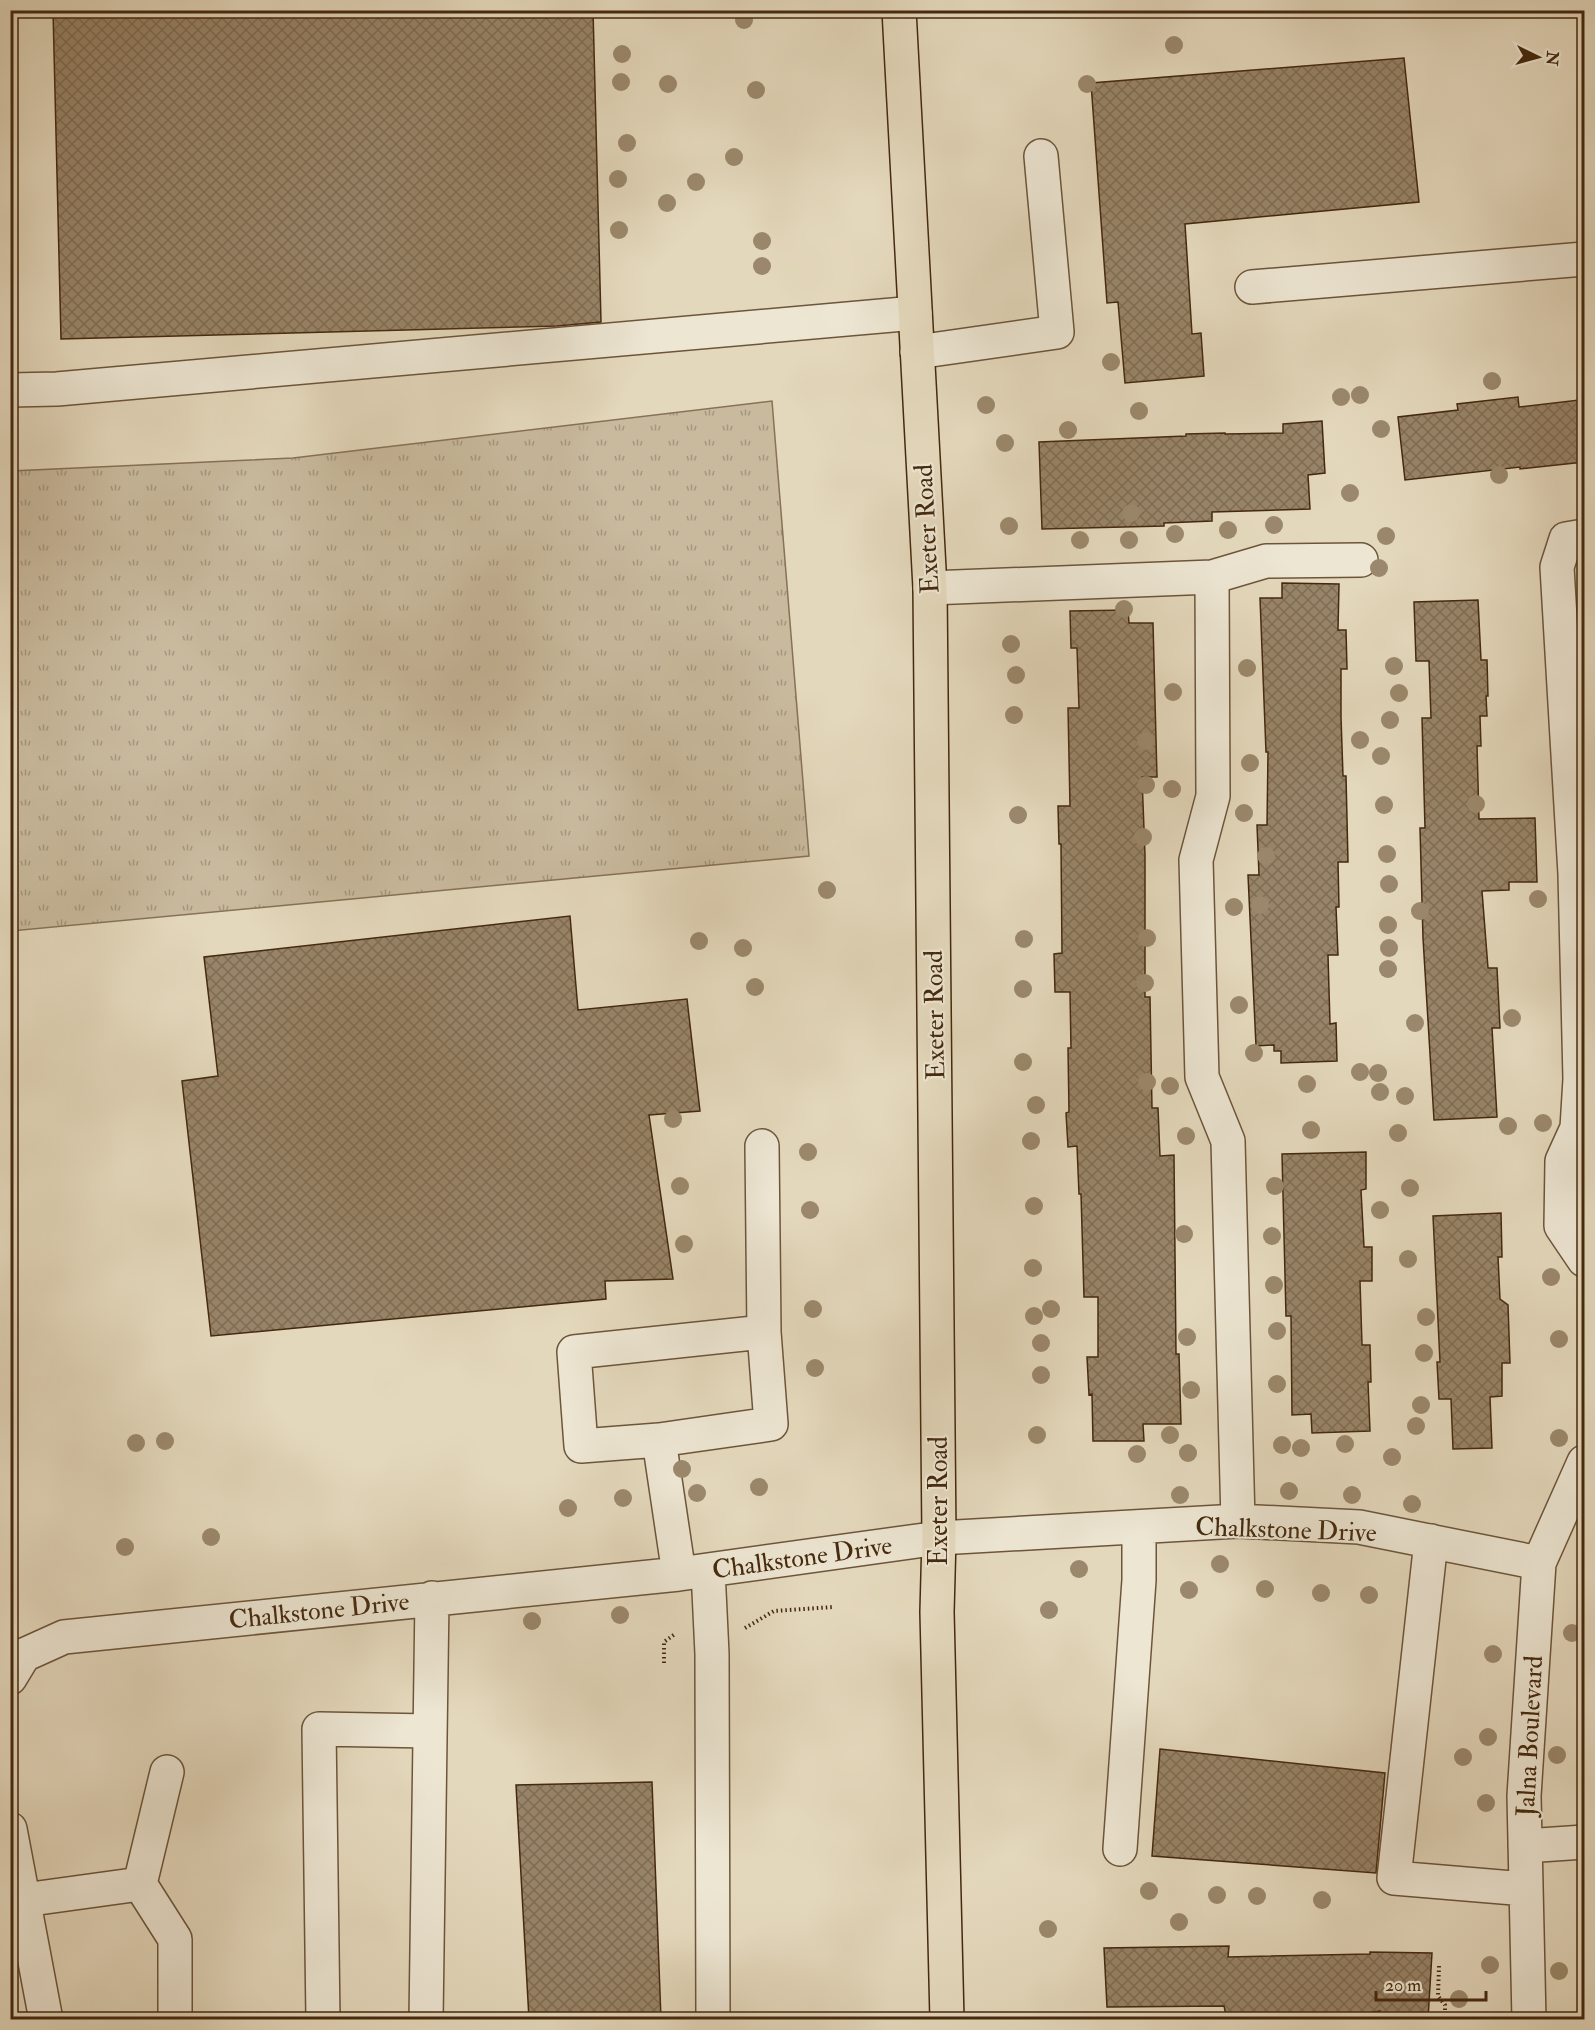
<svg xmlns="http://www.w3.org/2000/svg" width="1595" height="2030" viewBox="0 0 1595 2030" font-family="'IM FELL Double Pica',serif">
<defs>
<pattern id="grass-tufts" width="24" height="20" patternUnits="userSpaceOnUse" patternTransform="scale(1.5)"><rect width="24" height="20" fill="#c9ba9e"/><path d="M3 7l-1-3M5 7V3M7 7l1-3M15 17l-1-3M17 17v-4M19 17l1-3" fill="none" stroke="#a5977f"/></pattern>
<pattern id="building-cross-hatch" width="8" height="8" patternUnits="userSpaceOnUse" patternTransform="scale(1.5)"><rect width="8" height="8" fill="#988468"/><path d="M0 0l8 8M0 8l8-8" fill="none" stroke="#7e6c54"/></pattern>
</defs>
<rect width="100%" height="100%" fill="#e4d8bc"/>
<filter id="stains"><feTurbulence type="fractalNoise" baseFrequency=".00333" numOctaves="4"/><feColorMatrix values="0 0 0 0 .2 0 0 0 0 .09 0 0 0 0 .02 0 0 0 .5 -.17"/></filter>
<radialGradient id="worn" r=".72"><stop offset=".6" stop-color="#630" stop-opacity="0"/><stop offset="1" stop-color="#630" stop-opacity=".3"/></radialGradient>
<!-- grass -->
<path fill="url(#grass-tufts)" stroke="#877256" stroke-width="1.5" d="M772 401 809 856 11 931V471L293 458Z"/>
<!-- building -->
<path fill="url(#building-cross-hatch)" stroke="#45290e" stroke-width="1.5" d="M53 10H593L601 322 557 326 61 339Z
M1404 58 1419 202 1185 224 1192 334 1201 333 1204 376 1125 383 1118 302 1107 303 1091 83Z
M1518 397 1519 407 1579 400 1584 462 1520 469V467L1405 480 1398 417 1458 410 1457 404Z
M1322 421 1325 473 1308 475 1310 509 1212 512V521L1164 523V526L1042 529 1039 442 1186 436V434L1225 433V434L1283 433V424Z
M1282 583 1339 584 1338 630H1346L1347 669H1341V717L1343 776H1346L1348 862H1338L1339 907H1336L1338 955H1328L1330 1024 1336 1023 1337 1061 1281 1063V1051H1274V1045L1256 1046 1248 875H1259L1257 825H1267L1268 752H1266L1260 598H1282Z
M1478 600 1481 660H1487L1488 696H1486L1487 716H1480L1481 746H1477L1479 819 1535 818 1537 882H1509V890L1482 891 1488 968H1497L1500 1028H1492L1497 1117 1434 1120 1423 938 1420 828H1425L1422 718H1431L1429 661H1416L1414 602Z
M1128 610 1129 623H1153L1157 777H1142L1145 855V997H1150L1152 1108H1158L1160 1156 1174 1155 1176 1354H1179L1181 1424H1143L1144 1441H1093L1092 1394 1089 1395 1087 1357H1098V1297H1084L1081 1194H1079L1077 1146 1068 1147 1066 1113 1069 1112 1068 1048H1071L1070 992H1055L1054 954 1062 953 1061 844H1059L1058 806H1070L1068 708H1079L1077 648H1071L1070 611Z
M570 916 578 1010 687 999 700 1111 649 1115 673 1279 605 1281 606 1299 211 1336 182 1081 218 1076 204 957Z
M1366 1152V1189L1361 1190 1364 1247H1372V1281H1360L1362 1345H1370L1371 1382H1368L1370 1431 1312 1433 1311 1414 1292 1415 1291 1316H1286L1282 1154Z
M1501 1213 1502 1257H1498L1500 1299 1508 1305 1510 1363H1502V1396L1490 1397 1492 1448 1453 1449 1451 1399H1439L1437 1362H1440L1433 1216Z
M1160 1749 1385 1773 1376 1873 1152 1856Z
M652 1782 661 2019H529L516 1785Z
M1229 1946 1228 1957 1370 1954V1952L1432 1953 1428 2019H1380V2011L1369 2013 1226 2015 1224 2006 1107 2007 1104 1948Z"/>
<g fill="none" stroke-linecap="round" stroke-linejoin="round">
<!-- minor casing -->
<g stroke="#6d553a" stroke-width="36">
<path id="minor" d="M1252 287 1584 259
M917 352 1057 332 1041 156
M10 390 57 389 915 313
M1584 536 1566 539 1557 567 1575 874 1580 1079 1577 1128 1562 1161 1561 1226 1584 1260
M1212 577 1213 796 1196 860 1202 1077 1228 1141 1238 1521
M930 588 1212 577 1266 561 1361 560
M762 1146 764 1332
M659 1440 771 1424 764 1332 574 1352 581 1446 659 1440 679 1574
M1431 1541 1394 1878 1526 1889
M708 1570 712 1654 713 2020
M10 1678 24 1655 64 1637 679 1574 939 1538 1238 1521 1359 1527 1539 1563
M10 1829 46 2020
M1525 1846 1584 1842
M1120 1849 1139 1580V1527
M140 1884 167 1772
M24 1900 140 1884 175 1939V2020
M323 2020 319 1729 430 1731
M426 2020 432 1598
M1529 2020 1524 1796 1539 1563 1584 1462"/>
</g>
<!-- major casing -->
<g stroke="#45290e" stroke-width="36">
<path id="major" d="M899 10 930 588 939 1538 937 1612 947 2020"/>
</g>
<!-- path -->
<path stroke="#45290e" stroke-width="4" stroke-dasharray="1.5 3" stroke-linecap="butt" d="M745 1628 774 1611 833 1607
M664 1663V1642L675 1634
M1439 1966 1438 1996 1445 2005V2020"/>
<!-- minor -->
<use href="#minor" stroke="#ede6d3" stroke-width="33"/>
<!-- major -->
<use href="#major" stroke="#e4d8bc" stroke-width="33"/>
</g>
<!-- trees -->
<g fill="#9b886c">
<circle cx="744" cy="20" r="9"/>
<circle cx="1174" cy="45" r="9"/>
<circle cx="622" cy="54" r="9"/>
<circle cx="621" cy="82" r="9"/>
<circle cx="668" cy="84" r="9"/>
<circle cx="1087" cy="84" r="9"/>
<circle cx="756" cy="90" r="9"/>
<circle cx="627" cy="143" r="9"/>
<circle cx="734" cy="157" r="9"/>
<circle cx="618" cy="179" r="9"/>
<circle cx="696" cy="182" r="9"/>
<circle cx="667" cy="203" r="9"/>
<circle cx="619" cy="230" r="9"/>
<circle cx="762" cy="241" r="9"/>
<circle cx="762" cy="266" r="9"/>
<circle cx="1111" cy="362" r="9"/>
<circle cx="1492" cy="381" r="9"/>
<circle cx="1360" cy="395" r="9"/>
<circle cx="1341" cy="397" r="9"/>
<circle cx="986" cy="405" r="9"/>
<circle cx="1139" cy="411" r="9"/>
<circle cx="1381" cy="429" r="9"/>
<circle cx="1068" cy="430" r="9"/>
<circle cx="1005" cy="443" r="9"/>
<circle cx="1499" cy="475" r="9"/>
<circle cx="1350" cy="493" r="9"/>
<circle cx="1131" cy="513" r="9"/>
<circle cx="1274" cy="525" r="9"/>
<circle cx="1009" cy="526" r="9"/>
<circle cx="1228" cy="530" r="9"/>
<circle cx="1175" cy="534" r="9"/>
<circle cx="1386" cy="536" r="9"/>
<circle cx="1080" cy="540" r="9"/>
<circle cx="1129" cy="540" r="9"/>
<circle cx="1379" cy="568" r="9"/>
<circle cx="1124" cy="609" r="9"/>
<circle cx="1011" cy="644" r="9"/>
<circle cx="1394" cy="666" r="9"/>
<circle cx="1247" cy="668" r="9"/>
<circle cx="1016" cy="675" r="9"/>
<circle cx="1173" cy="692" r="9"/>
<circle cx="1399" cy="693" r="9"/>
<circle cx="1014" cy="715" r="9"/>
<circle cx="1390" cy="720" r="9"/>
<circle cx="1360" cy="740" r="9"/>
<circle cx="1146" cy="741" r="9"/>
<circle cx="1381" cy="756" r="9"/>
<circle cx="1250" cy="763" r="9"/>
<circle cx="1146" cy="785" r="9"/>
<circle cx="1172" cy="789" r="9"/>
<circle cx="1476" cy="804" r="9"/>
<circle cx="1384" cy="805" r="9"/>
<circle cx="1244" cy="813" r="9"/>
<circle cx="1018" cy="815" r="9"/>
<circle cx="1143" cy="837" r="9"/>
<circle cx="1387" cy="854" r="9"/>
<circle cx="1266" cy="856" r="9"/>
<circle cx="1389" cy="884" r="9"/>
<circle cx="827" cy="890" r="9"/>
<circle cx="1538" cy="899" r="9"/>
<circle cx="1260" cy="905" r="9"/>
<circle cx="1234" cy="907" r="9"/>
<circle cx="1420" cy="911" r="9"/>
<circle cx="1388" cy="925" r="9"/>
<circle cx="1147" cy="938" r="9"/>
<circle cx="1024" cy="939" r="9"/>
<circle cx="699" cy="941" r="9"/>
<circle cx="743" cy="948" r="9"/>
<circle cx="1389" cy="948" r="9"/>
<circle cx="1388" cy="969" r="9"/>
<circle cx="1145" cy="983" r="9"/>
<circle cx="755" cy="987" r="9"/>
<circle cx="1023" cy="989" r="9"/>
<circle cx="1239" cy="1005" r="9"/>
<circle cx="1512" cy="1018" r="9"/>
<circle cx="1415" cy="1023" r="9"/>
<circle cx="1254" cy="1053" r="9"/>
<circle cx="1023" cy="1062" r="9"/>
<circle cx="1360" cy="1072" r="9"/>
<circle cx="1378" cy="1073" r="9"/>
<circle cx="1147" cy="1082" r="9"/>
<circle cx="1307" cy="1084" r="9"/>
<circle cx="1170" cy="1086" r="9"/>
<circle cx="1380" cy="1092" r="9"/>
<circle cx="1405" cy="1096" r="9"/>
<circle cx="1036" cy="1105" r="9"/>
<circle cx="673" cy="1119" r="9"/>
<circle cx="1543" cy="1123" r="9"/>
<circle cx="1508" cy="1126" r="9"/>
<circle cx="1311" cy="1130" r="9"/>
<circle cx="1398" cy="1133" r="9"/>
<circle cx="1186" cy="1136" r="9"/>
<circle cx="1031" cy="1141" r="9"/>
<circle cx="808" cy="1152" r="9"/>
<circle cx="680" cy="1186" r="9"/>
<circle cx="1275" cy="1186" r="9"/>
<circle cx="1410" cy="1188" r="9"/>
<circle cx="1034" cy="1206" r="9"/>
<circle cx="810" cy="1210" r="9"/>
<circle cx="1380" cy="1210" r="9"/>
<circle cx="1184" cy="1234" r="9"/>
<circle cx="1272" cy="1236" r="9"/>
<circle cx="684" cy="1244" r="9"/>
<circle cx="1408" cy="1259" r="9"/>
<circle cx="1033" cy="1268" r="9"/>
<circle cx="1551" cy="1277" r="9"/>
<circle cx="1274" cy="1285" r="9"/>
<circle cx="813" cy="1309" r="9"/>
<circle cx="1051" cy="1309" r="9"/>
<circle cx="1034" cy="1316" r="9"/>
<circle cx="1426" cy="1317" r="9"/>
<circle cx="1277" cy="1331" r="9"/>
<circle cx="1187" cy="1337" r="9"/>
<circle cx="1559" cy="1339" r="9"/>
<circle cx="1041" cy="1343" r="9"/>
<circle cx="1424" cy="1353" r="9"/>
<circle cx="815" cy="1368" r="9"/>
<circle cx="1041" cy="1375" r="9"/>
<circle cx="1277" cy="1384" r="9"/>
<circle cx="1191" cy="1390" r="9"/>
<circle cx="1421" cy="1405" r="9"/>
<circle cx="1416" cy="1426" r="9"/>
<circle cx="1037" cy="1435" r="9"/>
<circle cx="1170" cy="1435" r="9"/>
<circle cx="1559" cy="1438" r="9"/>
<circle cx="165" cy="1441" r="9"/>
<circle cx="136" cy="1443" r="9"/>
<circle cx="1345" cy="1444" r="9"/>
<circle cx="1282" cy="1445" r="9"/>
<circle cx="1301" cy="1448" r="9"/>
<circle cx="1188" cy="1453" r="9"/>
<circle cx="1137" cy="1454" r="9"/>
<circle cx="1392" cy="1457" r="9"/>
<circle cx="682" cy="1469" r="9"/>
<circle cx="759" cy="1487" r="9"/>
<circle cx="1289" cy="1491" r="9"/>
<circle cx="697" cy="1493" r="9"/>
<circle cx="1180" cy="1495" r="9"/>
<circle cx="1352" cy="1495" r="9"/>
<circle cx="623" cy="1498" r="9"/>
<circle cx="1412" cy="1504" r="9"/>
<circle cx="568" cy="1508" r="9"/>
<circle cx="211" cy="1537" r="9"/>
<circle cx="125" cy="1547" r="9"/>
<circle cx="1220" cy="1564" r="9"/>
<circle cx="1079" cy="1569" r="9"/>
<circle cx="1265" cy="1589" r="9"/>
<circle cx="1189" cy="1590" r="9"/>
<circle cx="1321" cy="1593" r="9"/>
<circle cx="1369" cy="1595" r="9"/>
<circle cx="1049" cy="1610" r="9"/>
<circle cx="620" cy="1615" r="9"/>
<circle cx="532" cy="1621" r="9"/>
<circle cx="1572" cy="1633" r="9"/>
<circle cx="1493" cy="1654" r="9"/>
<circle cx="1488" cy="1737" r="9"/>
<circle cx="1557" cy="1755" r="9"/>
<circle cx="1463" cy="1757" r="9"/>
<circle cx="1486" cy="1803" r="9"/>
<circle cx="1149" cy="1891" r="9"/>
<circle cx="1217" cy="1895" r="9"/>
<circle cx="1257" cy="1896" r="9"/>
<circle cx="1322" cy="1900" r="9"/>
<circle cx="1179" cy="1922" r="9"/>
<circle cx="1048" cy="1929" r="9"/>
<circle cx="1490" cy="1965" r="9"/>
<circle cx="1559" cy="1971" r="9"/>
<circle cx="1459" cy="1999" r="9"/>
</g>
<g text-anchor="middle" stroke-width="4.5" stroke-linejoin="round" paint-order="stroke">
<!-- street labels -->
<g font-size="26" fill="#45290e" stroke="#ede6d3">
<text transform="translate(926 529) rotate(-93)" y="9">Exeter Road</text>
<text transform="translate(934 1015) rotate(-91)" y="9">Exeter Road</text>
<text transform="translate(938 1501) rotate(-90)" y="9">Exeter Road</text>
<text transform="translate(1286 1529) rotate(2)" y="9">Chalkstone Drive</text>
<text transform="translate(802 1557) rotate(-8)" y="9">Chalkstone Drive</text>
<text transform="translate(319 1610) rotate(-6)" y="9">Chalkstone Drive</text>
<text transform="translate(1529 1736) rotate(-87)" y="9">Jalna Boulevard</text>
</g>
</g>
<!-- margin -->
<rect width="1595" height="2030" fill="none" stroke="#e4d8bc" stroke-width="36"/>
<rect x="12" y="12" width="1571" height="2006" fill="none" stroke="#45290e" stroke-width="3"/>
<rect x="18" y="18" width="1559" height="1994" fill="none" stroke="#45290e" stroke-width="1.5"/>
<!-- north arrow -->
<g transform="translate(1538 57) rotate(95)" stroke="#ede6d3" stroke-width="4.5" paint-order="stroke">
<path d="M0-4.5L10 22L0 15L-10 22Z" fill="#45290e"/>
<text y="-9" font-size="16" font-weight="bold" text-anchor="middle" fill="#45290e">N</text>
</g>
<!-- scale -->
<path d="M1376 1991v9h110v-9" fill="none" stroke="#45290e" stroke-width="3"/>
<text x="1385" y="1991" font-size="18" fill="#45290e" stroke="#ede6d3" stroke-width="4.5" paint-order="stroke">20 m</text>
<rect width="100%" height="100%" filter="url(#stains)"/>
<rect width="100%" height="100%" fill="url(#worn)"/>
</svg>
